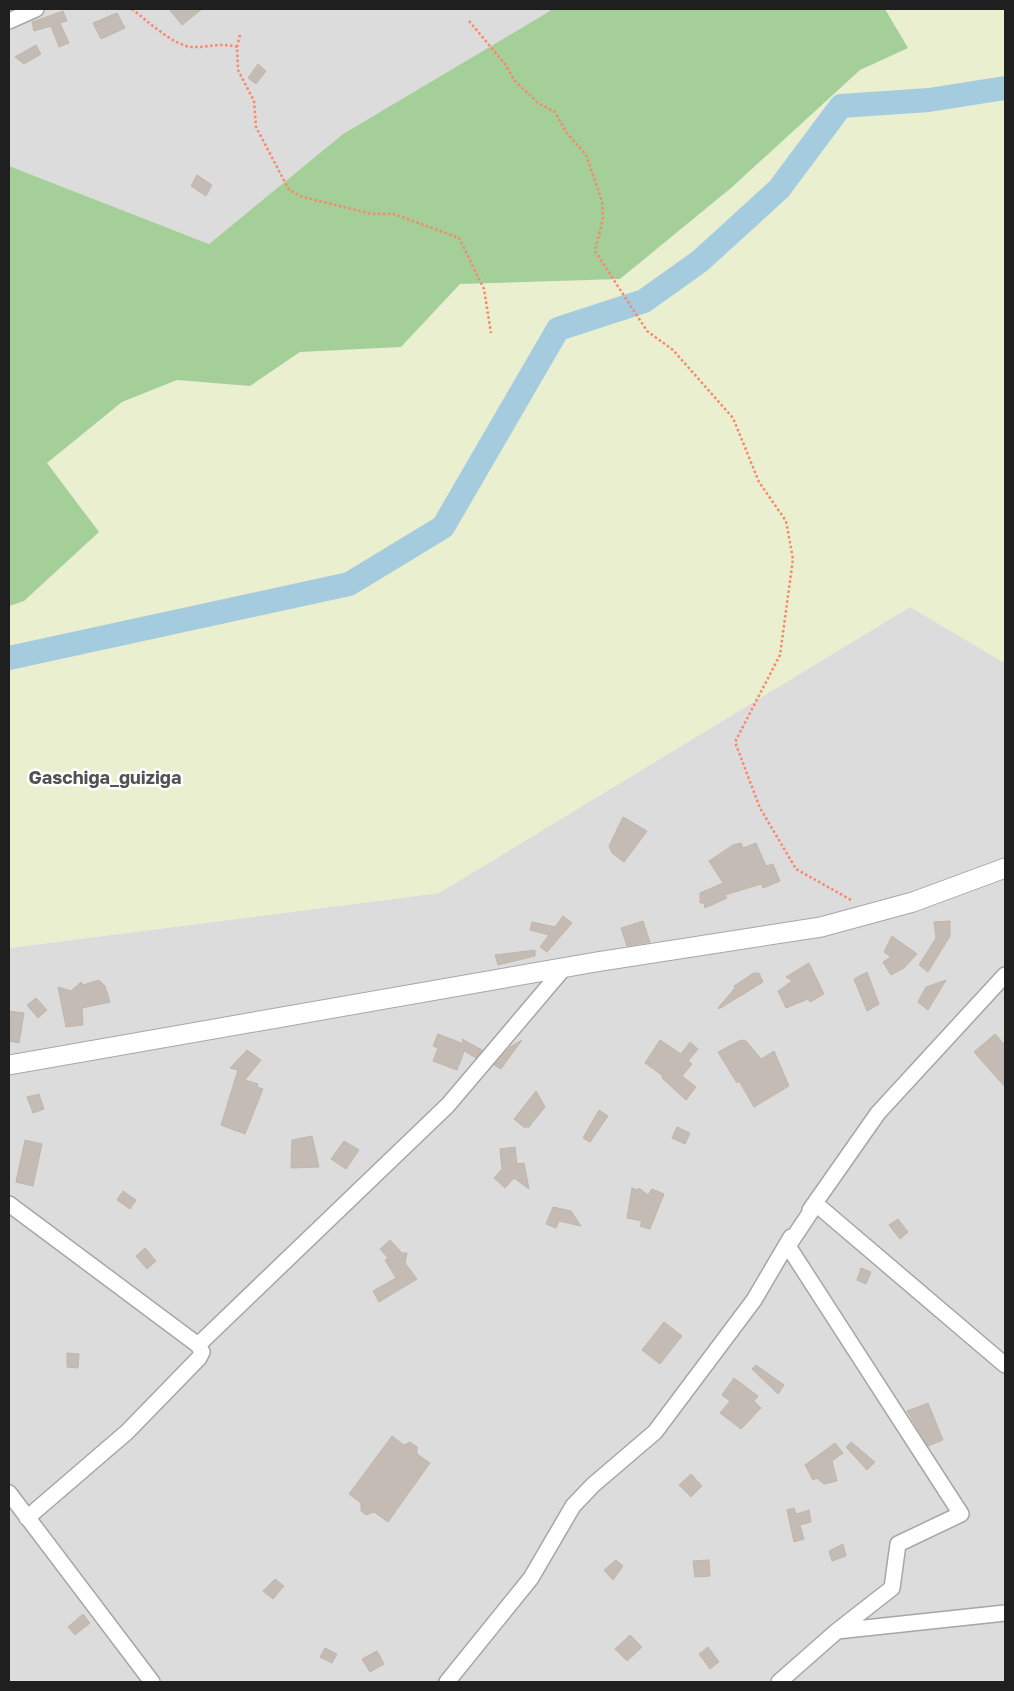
<svg xmlns="http://www.w3.org/2000/svg" width="1014" height="1691" viewBox="0 0 1014 1691" font-family="'Golos Text',sans-serif">
<rect width="100%" height="100%" fill="#f0ede5"/>
<!-- residential -->
<path fill="#dddcdc" d="M9 9H549L550 11 343 134 209 244 9 166Z
M910 607 1005 663V1682H9V948L439 893Z"/>
<!-- farmland -->
<path fill="#eaefd0" d="M885 9H1005V663L910 607 439 893 9 948V606L24 601 47 463 122 402 177 380 250 386 300 352 401 347 460 284 620 279 731 188 860 70 908 48Z"/>
<!-- forest -->
<path fill="#a4cf99" d="M549 9H885L908 48 860 70 731 188 620 279 460 284 401 347 300 352 250 386 177 380 122 402 47 463 99 532 24 601 9 606V166L209 244 343 134 550 11Z"/>
<g fill="none" stroke-linecap="round" stroke-linejoin="round">
<!-- river -->
<path stroke="#a5ccde" stroke-width="24" d="M9 658 349 584 443 527 558 329 644 301 700 261 779 189 841 106 929 100 1005 88"/>
</g>
<!-- building -->
<path fill="#c4bcb4" stroke="#c2b5a7" d="M169 9H202L182 25Z
M63 11 67 21 60 23 69 43 59 47 51 26 34 31 32 22Z
M117 13 125 28 101 39 93 23Z
M36 45 41 54 24 64 15 57Z
M258 64 266 71 256 84 248 78Z
M197 175 212 185 206 196 191 186Z
M623 817 647 831 624 862 612 853 609 846Z
M741 843 743 848 756 843 766 866 773 864 780 881 763 888 761 884 725 895 727 898 705 908 704 903H700V893L723 883 709 861 733 845Z
M563 916 572 923 547 952 540 947 549 935 530 930 532 922 555 927Z
M643 921 650 942 627 946 621 928Z
M950 921V936L928 972 919 965 936 938 934 922Z
M892 936 917 954 904 968 891 975 883 962 891 957 884 952Z
M535 950V956L498 965 495 955Z
M809 963 824 994 810 1002 808 999 786 1008 778 991 792 981 786 977Z
M867 972 879 1004 867 1011 854 979Z
M754 973H759L763 982 719 1009 718 1008 735 988 734 986Z
M99 980 105 986 110 1002 82 1008 83 1025 66 1027 58 987 71 991 81 982 83 985Z
M946 980 928 1010 918 1002 926 987Z
M36 998 47 1010 38 1018 27 1005Z
M9 1011 24 1013 19 1043 9 1041Z
M438 1034 464 1044 462 1039 482 1050 476 1058 466 1052 465 1049 457 1070 433 1061 438 1048 433 1046Z
M995 1034 1005 1045V1087L974 1052Z
M522 1040 501 1069 494 1065 510 1047Z
M660 1040 681 1054 690 1042 698 1049 688 1061 692 1064 682 1076 696 1087 686 1100 662 1078 663 1076 645 1063Z
M741 1040 746 1041 761 1059 774 1051 789 1086 754 1107 739 1081 737 1083 718 1052Z
M247 1050 261 1060 245 1080 258 1084 257 1087 263 1089 245 1134 221 1125 238 1070 230 1068Z
M536 1091 545 1107 528 1128 527 1125 525 1128 514 1119Z
M39 1094 44 1109 33 1113 27 1097Z
M599 1110 608 1116 590 1142 583 1138Z
M677 1127 690 1133 685 1144 672 1138Z
M312 1136 319 1167 291 1168 292 1140Z
M25 1140 42 1144 33 1186 16 1182Z
M344 1141 359 1150 346 1169 331 1159Z
M515 1147 517 1164 524 1163 529 1189 514 1178 505 1188 494 1178 502 1169 500 1149Z
M632 1188 638 1190 639 1188 648 1195 652 1189 664 1194 650 1229 640 1226 642 1221 627 1218Z
M123 1191 136 1200 130 1209 117 1200Z
M553 1207 571 1211 581 1226 559 1221 556 1228 546 1224Z
M898 1219 908 1232 900 1239 889 1225Z
M390 1240 402 1253H407L405 1263 417 1279 379 1302 373 1291 396 1278 385 1260 388 1258 380 1249Z
M145 1248 156 1261 147 1269 136 1256Z
M861 1268 871 1272 866 1284 857 1280Z
M664 1322 682 1336 660 1364 642 1350Z
M67 1353 79 1354 78 1368 67 1367Z
M756 1365 784 1385 778 1394 752 1369Z
M734 1378 758 1396 754 1401 761 1408 741 1429 720 1413 730 1401 722 1395Z
M928 1403 943 1440 928 1446 907 1411Z
M392 1436 404 1445 410 1442 417 1447V1454L430 1463 388 1522 374 1512 366 1515 361 1511V1503L349 1494Z
M851 1442 875 1462 867 1470 846 1447Z
M835 1443 843 1453 832 1461 837 1481 824 1484 817 1478 813 1480 805 1465Z
M691 1474 702 1486 691 1497 679 1485Z
M794 1508 796 1514 809 1510 811 1522 800 1525 804 1539 794 1542 787 1510Z
M843 1544 846 1556 832 1561 829 1551Z
M616 1560 623 1566 613 1580 604 1570Z
M709 1560 710 1576 695 1577 693 1561Z
M275 1579 284 1586 273 1599 263 1591Z
M83 1614 90 1623 75 1635 68 1627Z
M630 1635 642 1647 627 1661 615 1649Z
M708 1647 719 1662 710 1669 699 1654Z
M325 1648 337 1654 332 1663 320 1657Z
M377 1651 384 1664 370 1672 362 1659Z"/>
<g fill="none" stroke-linecap="round" stroke-linejoin="round">
<!-- minor casing -->
<g stroke="#a6a6a6" stroke-width="18">
<path id="minor" d="M9 21 36 9
M9 1204 198 1345 202 1352 199 1358 127 1432 27 1518
M810 1210 878 1113 1005 975
M198 1345 448 1105 564 968
M1005 1365 816 1204 788 1246 961 1514 898 1544 892 1588 837 1631 1005 1613
M9 1493 152 1682
M447 1682 531 1578 573 1506 593 1485 655 1432 754 1300 791 1237
M779 1682 837 1631"/>
</g>
<!-- tertiary casing -->
<g stroke="#a6a6a6" stroke-width="21">
<path id="tertiary" d="M9 1065 596 962 821 927 913 902 1005 868"/>
</g>
<!-- path -->
<path stroke="#fb866a" stroke-width="2.5" stroke-dasharray="2.5 2.5" stroke-linecap="butt" d="M132 9C146 20 173 45 191 47 207 48 221 42 237 47
M469 21 505 64 514 80 538 103 555 112 566 132 586 155 602 201 603 218 595 251 647 331 673 350 733 418 759 482 786 521 793 559 780 655 735 742 760 808 796 869 853 901
M240 35 237 47 238 70 254 101 256 127 289 190 303 197 372 214H394L459 238 484 289 491 333"/>
<!-- minor -->
<use href="#minor" stroke="#fff" stroke-width="15"/>
<!-- tertiary -->
<use href="#tertiary" stroke="#fff" stroke-width="19"/>
</g>
<g text-anchor="middle" stroke-width="5" stroke-linejoin="round" paint-order="stroke">
<!-- quarter labels -->
<g font-size="18" font-weight="bold" fill="#525252" stroke="#fff">
<text x="105" y="784">Gaschiga_guiziga</text>
</g>
</g>
<!-- border -->
<rect width="1014" height="1691" fill="none" stroke="#1f1f1f" stroke-width="20"/>
</svg>
